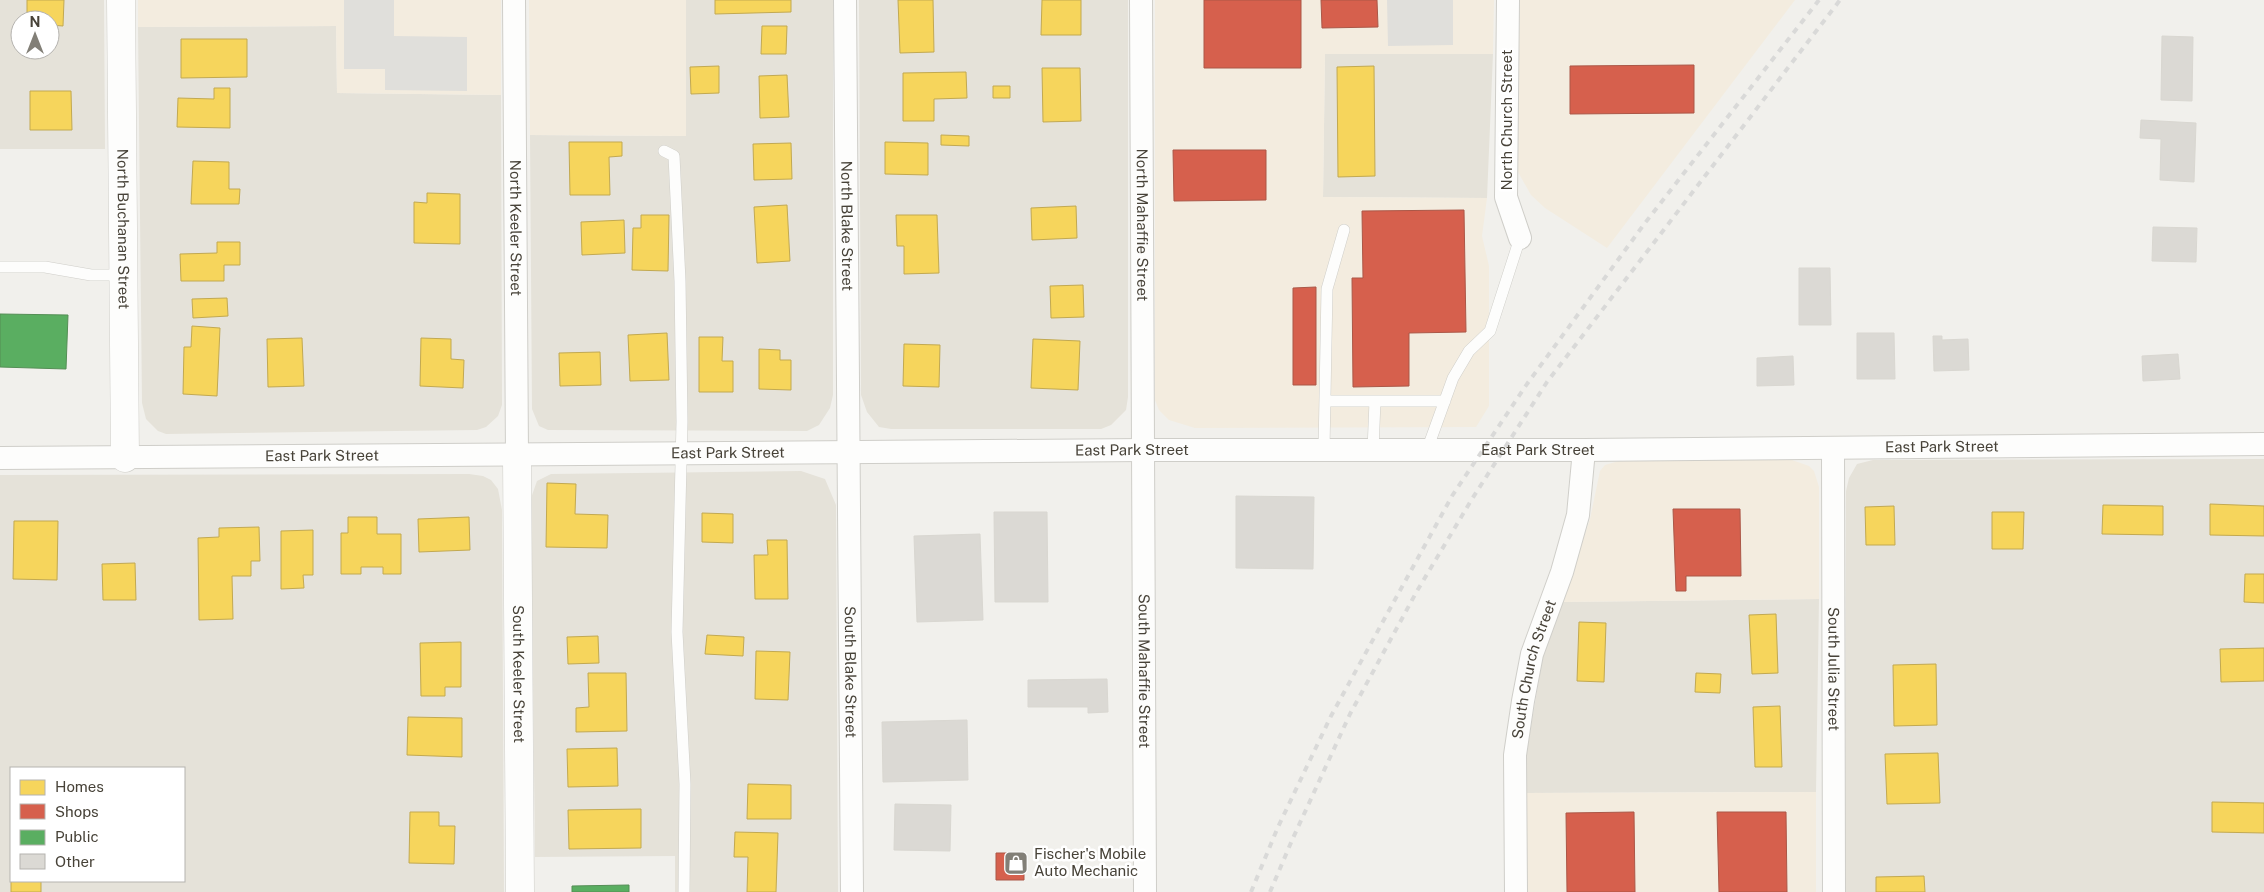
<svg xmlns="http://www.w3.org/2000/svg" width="2264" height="892" viewBox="0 0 2264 892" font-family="'Public Sans',sans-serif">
<rect width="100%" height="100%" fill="#f1f0ec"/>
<!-- residential -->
<path fill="#e5e2d9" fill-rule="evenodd" d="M0 0H104L105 149H0ZM20 20H50V50H20Z
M686 0H833V395L830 408 819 425 807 431 548 430 539 426 532 409 530 135 686 136Z
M859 0H1128V397L1126 410 1111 425 1101 429H891L879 427 867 412 861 395Z
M336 26 337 93 501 95 502 405 498 416 486 427 477 430 166 434 158 431 146 419 142 403 138 27Z
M1325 54H1493L1487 198 1323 197Z
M2264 459V892H1845L1846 491 1849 478 1857 464 1873 460Z
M801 471 825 479 836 505 838 892H675V856L535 857 531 498 537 481 551 474Z
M469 474 483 476 491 480 498 489 502 510 504 892H0V475ZM11 768H184V881H11Z
M1819 599 1816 792 1525 793 1526 756 1545 644 1562 602Z"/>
<!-- commercial -->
<path fill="#f3ecdf" d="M138 0H501V95L337 93 336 26 138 27Z
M529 0H686V136L530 135Z
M1155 0H1494L1493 54H1325L1323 197 1487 198 1482 236 1489 266V406L1476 427 1195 428 1169 420 1159 410 1155 400Z
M1520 0H1795L1607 248 1545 208 1531 195 1518 172 1517 160Z
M1789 459 1809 466 1814 471 1819 487V599L1562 602 1590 519 1600 471 1605 465 1619 461Z
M1816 792V892H1526L1525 793Z"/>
<!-- parking -->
<path fill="#e0dfdb" d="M344 0H394V36L467 37V91L385 90V69H344Z
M1387 0H1453V45L1388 46Z"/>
<!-- homes -->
<path fill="#f6d55c" stroke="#c2a951" d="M27 0H64L63 26 50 25V20H27Z
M715 0H791V12L715 14Z
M898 0H933L934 52 900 53Z
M1042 0H1081V35H1041Z
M762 26H787L786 54H761Z
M181 39H247V77L181 78Z
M719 66V93L691 94 690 67Z
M1374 66 1375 176 1338 177 1337 67Z
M1042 68H1080L1081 121 1043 122Z
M966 72 967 98 934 99V121H903V73Z
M787 75 789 117 760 118 759 76Z
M993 86H1010V98H993Z
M214 88H230V128L177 127 178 98 214 99Z
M30 91H71L72 130H30Z
M941 135 969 136V146L941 145Z
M569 142H622V156L609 157 610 195H570Z
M885 142 928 143V175L885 174Z
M791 143 792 179 754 180 753 144Z
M193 161 229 162V189H240L239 204H191Z
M427 193 460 194V244L414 243V202L427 203Z
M787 205 790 261 757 263 754 207Z
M1076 206 1077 238 1032 240 1031 208Z
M641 215H669L668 271 632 270 633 228H641Z
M896 215H937L939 273 904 274V246H897Z
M624 220 625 253 582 255 581 222Z
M217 242H240V265H224V281H181L180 254 217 253Z
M1083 285 1084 317 1051 318 1050 286Z
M227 298 228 316 193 318 192 299Z
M192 326 220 328 217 396 183 394 184 347H191Z
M667 333 669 380 630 381 628 335Z
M699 337H723L722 361H733V392H699Z
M302 338 304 386 268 387 267 339Z
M421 338 451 339V359L464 360 463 388 420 386Z
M1033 339 1080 341 1078 390 1031 388Z
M904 344 940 345 939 387 903 386Z
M759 349 780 350V360H791V390L759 389Z
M600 352 601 385 560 386 559 353Z
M547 483 576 484 575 514 608 515 607 548 546 547Z
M2210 504 2264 506V536L2210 535Z
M2103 505 2163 506V535L2102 534Z
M1894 506 1895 545H1866L1865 507Z
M1992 512H2024L2023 549H1992Z
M702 513 733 514V543L702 542Z
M348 517H377V534H401V574H383V567H361V574H341V533H348Z
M469 517 470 550 419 552 418 519Z
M14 521H58L57 580 13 579Z
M259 527 260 561H251V576H232L233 619 199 620 198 538 219 537V528Z
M313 530V575H303L304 588 281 589V531Z
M767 540H787L788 599H755L754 555H768Z
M135 563 136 600H103L102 564Z
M2245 574H2264V603L2244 602Z
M1776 614 1778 673 1752 674 1749 615Z
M1579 622 1606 623 1604 682 1577 681Z
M707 635 744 637 743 656 705 654Z
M598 636 599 663 568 664 567 637Z
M461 642V687H445V696H421L420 643Z
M2264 648V681L2221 682 2220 649Z
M756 651 790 652 788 700 755 699Z
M1936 664 1937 725 1894 726 1893 665Z
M588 673H626L627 731 576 732V708L589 707Z
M1696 673 1721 674 1720 693 1695 692Z
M1780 706 1782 767H1755L1753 707Z
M408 717 462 718V757L407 755Z
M617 748 618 786 568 787 567 749Z
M1938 753 1940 803 1887 804 1885 754Z
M748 784 791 785V819H747Z
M2212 802 2264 803V833L2212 832Z
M641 809V848L569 849 568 810Z
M410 812H439V826H455L454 864 409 863Z
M735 832 778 833 776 892H747L748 857H734Z
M11 865V881H41V892H11Z
M1924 876 1925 892H1876V877Z"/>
<!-- shops -->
<path fill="#d6604d" stroke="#ab5747" d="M1204 0H1301V68H1204Z
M1321 0H1377L1378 27 1322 28Z
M1694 65V113L1570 114V66Z
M1173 150H1266V200L1174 201Z
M1464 210 1466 332 1409 333V386L1353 387 1352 278H1363L1362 211Z
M1316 287V385H1293V288Z
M1673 509H1740L1741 576H1686V591H1676Z
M1634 812 1635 892H1567L1566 813Z
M1717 812H1786L1787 892H1719Z
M996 853H1024V880H996Z"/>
<!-- public -->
<path fill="#5aae61" stroke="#548e55" d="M0 314 68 315 66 369 0 367Z
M629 885V892H572V886Z"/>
<!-- building -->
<path fill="#dbd9d4" stroke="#d9d7d1" d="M2162 36 2193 37 2192 101 2161 100Z
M2141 120 2196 123 2194 182 2160 180 2161 139 2140 138Z
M2153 227 2197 228 2196 262 2152 261Z
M1799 268H1830L1831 325H1799Z
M1857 333H1894L1895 379H1857Z
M1933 336H1942V340L1968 339 1969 370 1934 371Z
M2178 354 2180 379 2143 381 2142 356Z
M1793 356 1794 385 1757 386V358Z
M1236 496 1314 497 1313 569 1236 568Z
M994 512H1047L1048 602H995Z
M980 534 983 620 917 622 914 536Z
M1107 679 1108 712 1088 713V707H1028V680Z
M967 720 968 780 883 782 882 722Z
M895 804 951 805 950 851 894 850Z"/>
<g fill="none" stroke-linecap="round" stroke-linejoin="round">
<!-- service casing -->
<g stroke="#cfcec9" stroke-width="12">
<path id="service" d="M664 151 674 156 680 281 682 422 677 632 685 784 684 892
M0 267H45L91 275H123
M1325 401H1445
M1324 450 1327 289 1344 230
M1373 450 1375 401
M1427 450 1453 378 1469 351 1490 331 1520 238"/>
</g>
<!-- minor casing -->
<g stroke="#cfcec9" stroke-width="24">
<g id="minor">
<path id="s1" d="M514 0 517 456"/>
<path id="s2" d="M845 0 852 892"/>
<path id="s3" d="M1141 0 1145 892"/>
<path d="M1508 0 1506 197 1520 238"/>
<path id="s4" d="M1833 448 1834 892"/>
<path id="s5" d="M0 458 1143 450H1584L2264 444"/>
<path id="s6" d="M1516 892 1515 755 1523 701 1532 654 1562 572 1578 515 1584 450"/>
</g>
</g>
<!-- tertiary casing -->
<g stroke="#cfcec9" stroke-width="29">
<g id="tertiary">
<path id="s7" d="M121 0 125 458"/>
<path id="s8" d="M517 456 520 892"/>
</g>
</g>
<!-- service -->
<use href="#service" stroke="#fdfdfc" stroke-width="11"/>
<!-- minor -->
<use href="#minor" stroke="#fdfdfc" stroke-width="22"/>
<!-- tertiary -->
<use href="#tertiary" stroke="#fdfdfc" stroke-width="28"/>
<!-- rail -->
<path stroke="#d9d9d8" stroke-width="4" stroke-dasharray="6 6" stroke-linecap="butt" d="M1251 892 1278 827 1331 716 1452 496 1527 384 1645 223 1819 0
M1270 892 1293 838 1350 714 1417 591 1472 499 1547 382 1840 0"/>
</g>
<!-- icons -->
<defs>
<g id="shop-square" transform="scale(1.25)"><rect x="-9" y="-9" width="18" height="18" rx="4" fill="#827f77" stroke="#fff"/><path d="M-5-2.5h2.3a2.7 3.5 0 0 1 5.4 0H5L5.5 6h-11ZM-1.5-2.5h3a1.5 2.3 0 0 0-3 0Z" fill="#fff"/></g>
</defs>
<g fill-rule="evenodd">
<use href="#shop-square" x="1016" y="863"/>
</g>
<g text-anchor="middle" stroke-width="5" stroke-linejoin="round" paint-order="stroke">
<!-- street labels -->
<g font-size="15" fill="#474238" stroke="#fff">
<text transform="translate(1507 120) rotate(-90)" y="5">North Church Street</text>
<text dy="5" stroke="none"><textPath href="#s3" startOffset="225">North Mahaffie Street</textPath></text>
<text dy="5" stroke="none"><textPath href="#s2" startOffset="226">North Blake Street</textPath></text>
<text dy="5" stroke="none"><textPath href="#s1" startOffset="228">North Keeler Street</textPath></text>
<text dy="5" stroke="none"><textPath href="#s7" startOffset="229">North Buchanan Street</textPath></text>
<text dy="5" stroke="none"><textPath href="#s5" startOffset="1942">East Park Street</textPath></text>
<text dy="5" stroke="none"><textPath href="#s5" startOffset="1538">East Park Street</textPath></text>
<text dy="5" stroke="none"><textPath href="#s5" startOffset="1132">East Park Street</textPath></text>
<text dy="5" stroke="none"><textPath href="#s5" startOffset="728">East Park Street</textPath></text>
<text dy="5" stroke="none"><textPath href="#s5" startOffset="322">East Park Street</textPath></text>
<text dy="5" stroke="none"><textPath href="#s6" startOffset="225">South Church Street</textPath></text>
<text dy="5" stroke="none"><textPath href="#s4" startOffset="221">South Julia Street</textPath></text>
<text dy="5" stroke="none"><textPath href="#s3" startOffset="671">South Mahaffie Street</textPath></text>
<text dy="5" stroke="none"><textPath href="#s2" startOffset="672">South Blake Street</textPath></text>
<text dy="5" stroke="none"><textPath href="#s8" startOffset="218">South Keeler Street</textPath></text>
</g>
<!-- poi labels -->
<g font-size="15" fill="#474238" stroke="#fff" text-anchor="start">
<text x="1034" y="859">Fischer's Mobile<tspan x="1034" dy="17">Auto Mechanic</tspan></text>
</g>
</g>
<!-- legend -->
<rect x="10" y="767" width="175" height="115" fill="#ffffff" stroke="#b5b3af"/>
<rect x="20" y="780" width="25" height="15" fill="#f6d55c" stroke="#b5b3af"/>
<text x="55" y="792" font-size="15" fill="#474238">Homes</text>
<rect x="20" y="804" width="25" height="15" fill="#d6604d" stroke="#b5b3af"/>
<text x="55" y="817" font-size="15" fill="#474238">Shops</text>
<rect x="20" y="830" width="25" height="15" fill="#5aae61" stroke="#b5b3af"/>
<text x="55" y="842" font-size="15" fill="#474238">Public</text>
<rect x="20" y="854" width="25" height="15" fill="#dbd9d4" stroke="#b5b3af"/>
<text x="55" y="867" font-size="15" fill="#474238">Other</text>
<!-- north arrow -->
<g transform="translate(35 35)"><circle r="24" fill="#ffffff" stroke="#b5b3af"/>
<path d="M0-4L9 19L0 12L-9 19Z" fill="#827f77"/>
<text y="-8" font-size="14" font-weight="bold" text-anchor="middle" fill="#474238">N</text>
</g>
</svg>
